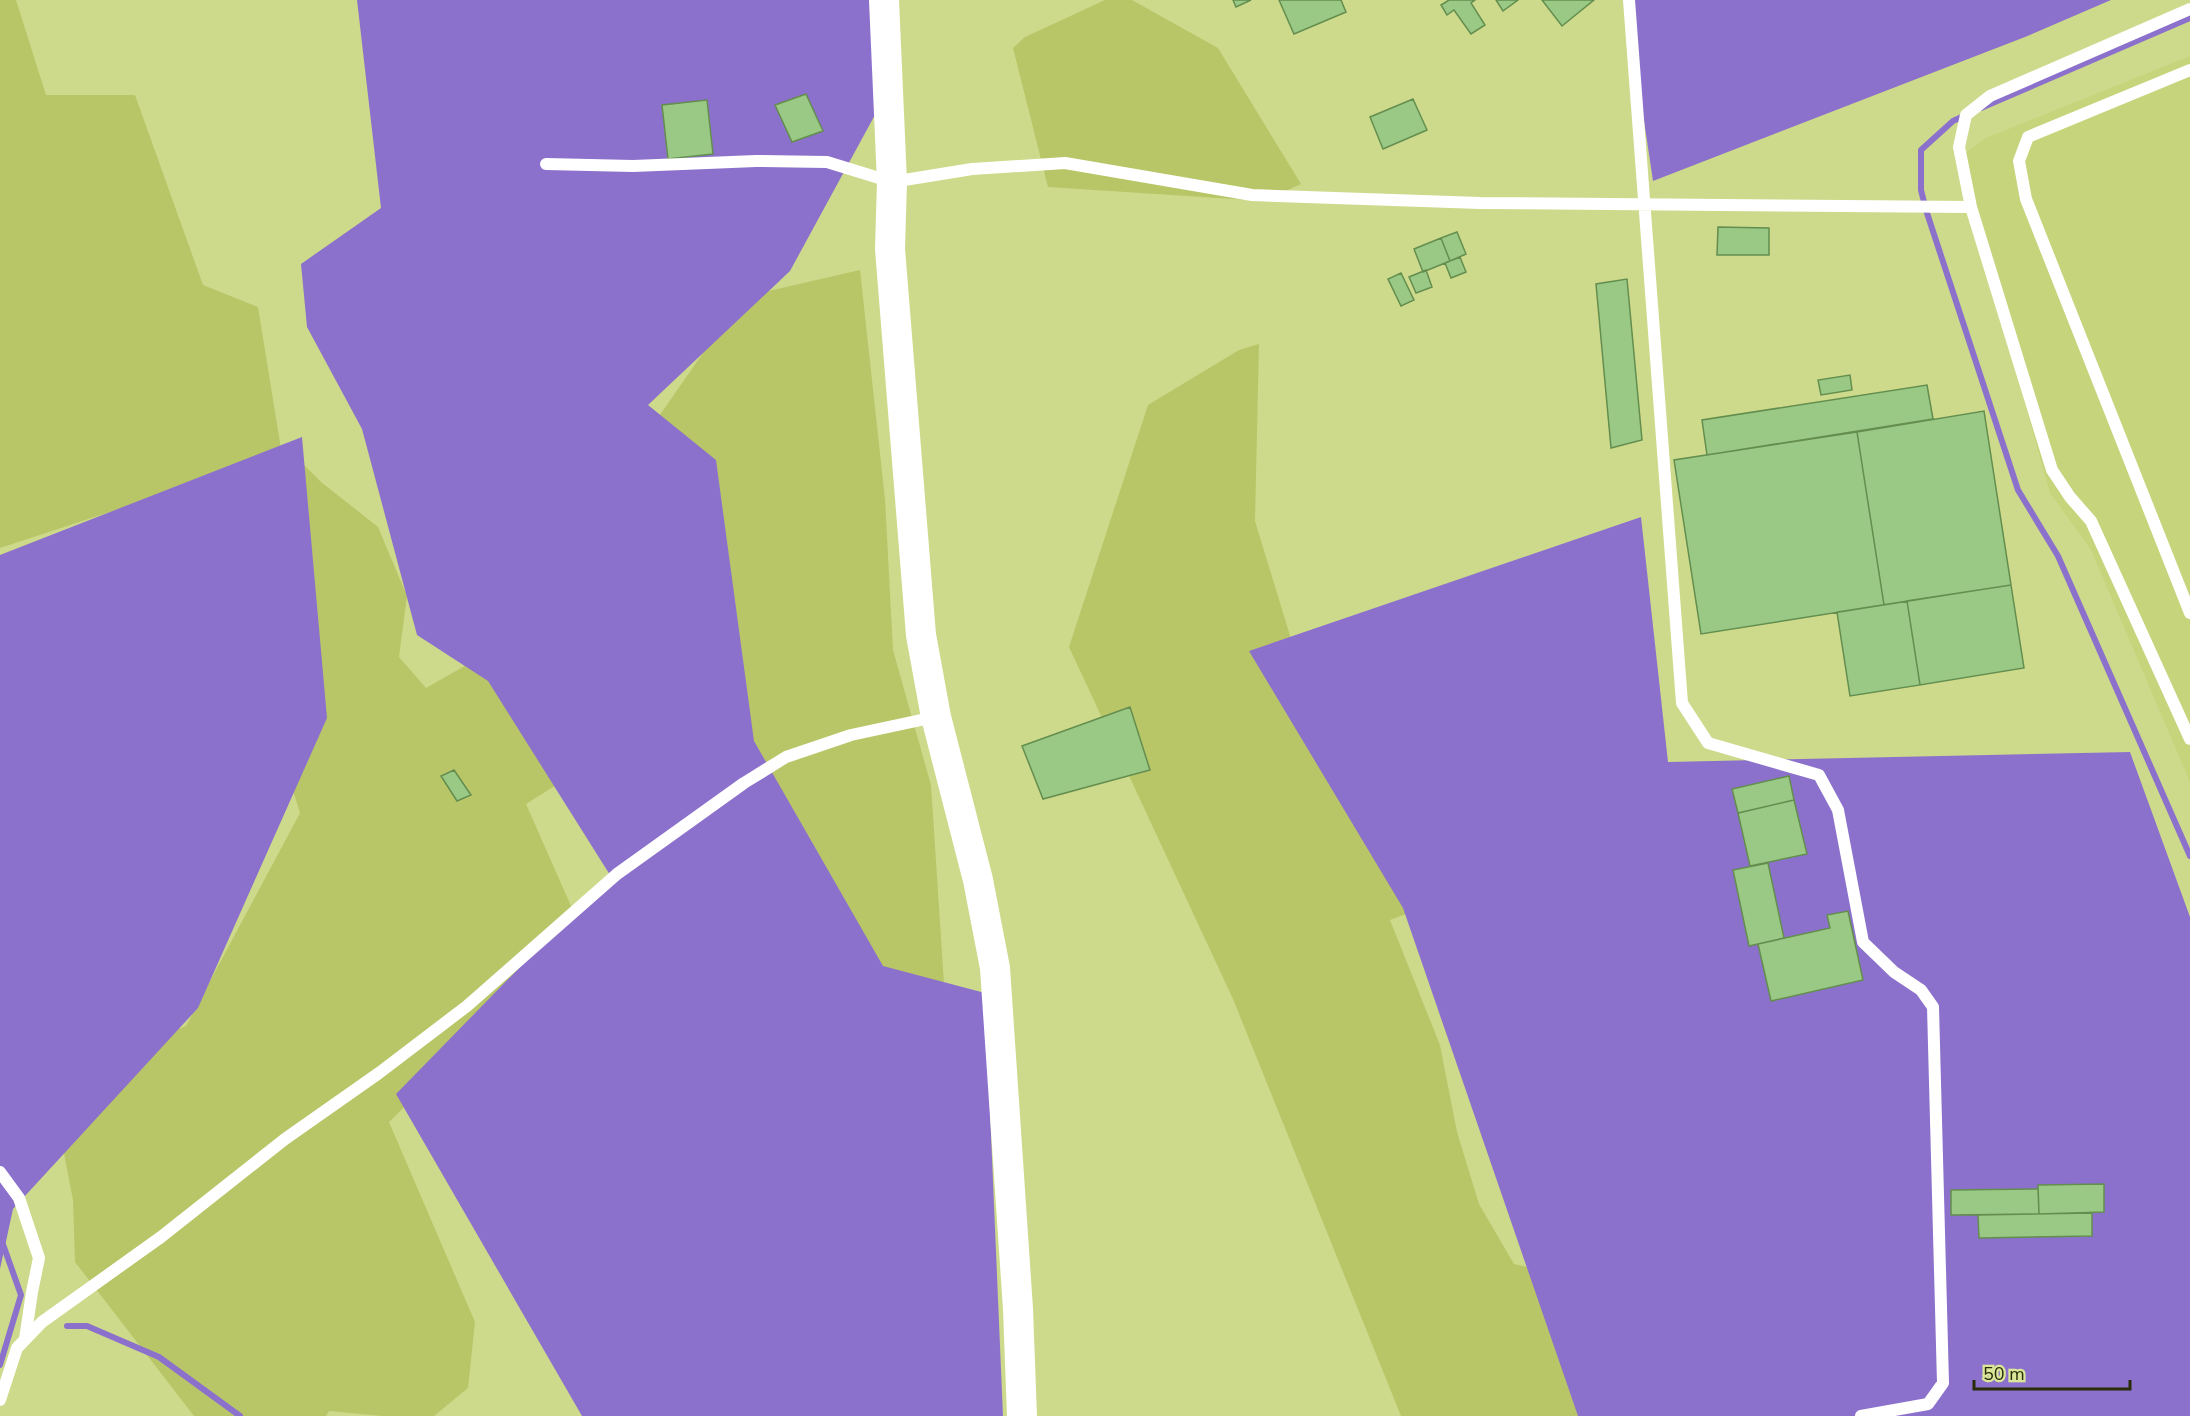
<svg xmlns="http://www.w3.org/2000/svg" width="2190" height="1416" viewBox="0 0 2190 1416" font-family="'Nunito Sans',sans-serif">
<rect width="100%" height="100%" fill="#ceda8b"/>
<!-- built -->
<path fill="#c6d47c" d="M2190 56V782L2091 550 2050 493 1956 160 1986 138Z"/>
<!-- green -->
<path fill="#b8c668" d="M0 0H16L46 95H135L203 285 258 307 282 455 290 451 321 482 378 527 407 596 399 657 426 688 648 562V432L742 297 860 270 885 499 893 650 931 785 947 1029 827 942 668 715 526 804 583 933 389 1122 475 1322 468 1388 434 1416H382L329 1411 326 1416H194L75 1262 73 1200 50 1080 186 1026 300 813 233 597 220 476 0 548Z
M1105 0H1132L1218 48 1301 184 1264 201 1048 187 1013 48 1025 37Z
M1259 344 1255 521 1310 701 1449 898 1390 920 1440 1045 1457 1132 1479 1204 1514 1264 1558 1274 1579 1416H1401L1233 999 1069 647 1148 405 1239 350Z"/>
<!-- water -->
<path fill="#8c71cc" d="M357 0H878L882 102 790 271 648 405 716 460 754 741 883 966 985 993 1003 1416H582L396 1094 610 875 488 681 417 635 362 429 307 327 301 264 381 208Z
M1626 0H2111L2025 37 1653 181Z
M302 437 327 718 198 1008 13 1209 0 1269V555Z
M1641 517 1668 762 2130 752 2190 917V1416H1578L1403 908 1249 651Z"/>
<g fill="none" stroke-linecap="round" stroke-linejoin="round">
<!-- stream -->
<path stroke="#8c71cc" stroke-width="6" d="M1981 108 2190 18
M1966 115 1953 121 1921 150V190L1926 210 2018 490 2058 556 2190 856
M0 1236 21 1295 0 1365
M67 1326H87L159 1357 240 1416"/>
</g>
<!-- building -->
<path fill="#9ac885" stroke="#638e4e" stroke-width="1.5" d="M1233 0H1251L1236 7Z
M1279 0H1341L1346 12 1294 34Z
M1449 0H1475L1471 3 1485 25 1471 34 1454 10 1447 15 1441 5Z
M1496 0H1518L1503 11Z
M1542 0H1594L1562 26Z
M806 94 823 131 792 142 775 105Z
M1413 99 1427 130 1383 149 1370 117Z
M707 100 713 154 668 159 662 105Z
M1718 227 1769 228V255H1717Z
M1457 232 1466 254 1450 261 1441 238Z
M1441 238 1450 261 1423 272 1414 249Z
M1460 257 1466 272 1451 278 1445 263Z
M1426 270 1432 287 1416 293 1409 277Z
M1401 273 1414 300 1401 306 1388 279Z
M1627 279 1642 440 1611 448 1596 284Z
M1850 375 1852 390 1821 395 1818 380Z
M1927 385 1933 419 1707 455 1702 420Z
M1984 411 2011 585 1884 605 1857 432Z
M1857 432 1884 605 1701 634 1674 460Z
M2011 585 2024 668 1920 685 1907 601Z
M1907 601 1920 685 1850 696 1837 612Z
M1130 707 1150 770 1043 799 1022 746Z
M454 770 471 795 457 801 441 776Z
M1789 776 1794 800 1738 813 1732 789Z
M1794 800 1807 854 1750 866 1738 813Z
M1768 863 1784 938 1749 946 1733 870Z
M1848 911 1863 980 1771 1001 1758 944 1830 928 1827 915Z
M2104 1184V1212L2039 1214 2038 1185Z
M2038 1189 2039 1214 1951 1215V1190Z
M2092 1213V1236L1979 1238 1978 1215Z"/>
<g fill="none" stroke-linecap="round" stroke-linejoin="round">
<!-- service -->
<path stroke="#fff" stroke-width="12" d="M1629 0 1682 703 1708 743 1819 775 1838 810 1863 942 1894 972 1921 990 1933 1007 1943 1383 1928 1404 1861 1416
M2190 9 1990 96 1966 115 1959 147 1971 207 2052 470 2070 497 2091 521 2190 739
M2190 70 2028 137 2019 161 2026 199 2190 613
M546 164 633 166 756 161 827 162 892 182 972 169 1065 163 1252 195 1480 203 1971 207
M0 1172 19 1198 39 1258 32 1292 25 1339
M0 1400 17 1348 42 1322 161 1237 285 1139 379 1073 467 1006 617 874 744 783 786 757 851 735 935 717"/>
<!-- tertiary -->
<path stroke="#fff" stroke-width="30" d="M884 0 892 182 890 249 921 635 936 717 978 880 995 968 1018 1309 1022 1416"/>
</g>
<!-- scale -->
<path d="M1974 1380v9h156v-9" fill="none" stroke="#282c0b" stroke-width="3"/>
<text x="1983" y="1380" font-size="18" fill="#282c0b" stroke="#dbe798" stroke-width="4.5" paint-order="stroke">50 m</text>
</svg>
